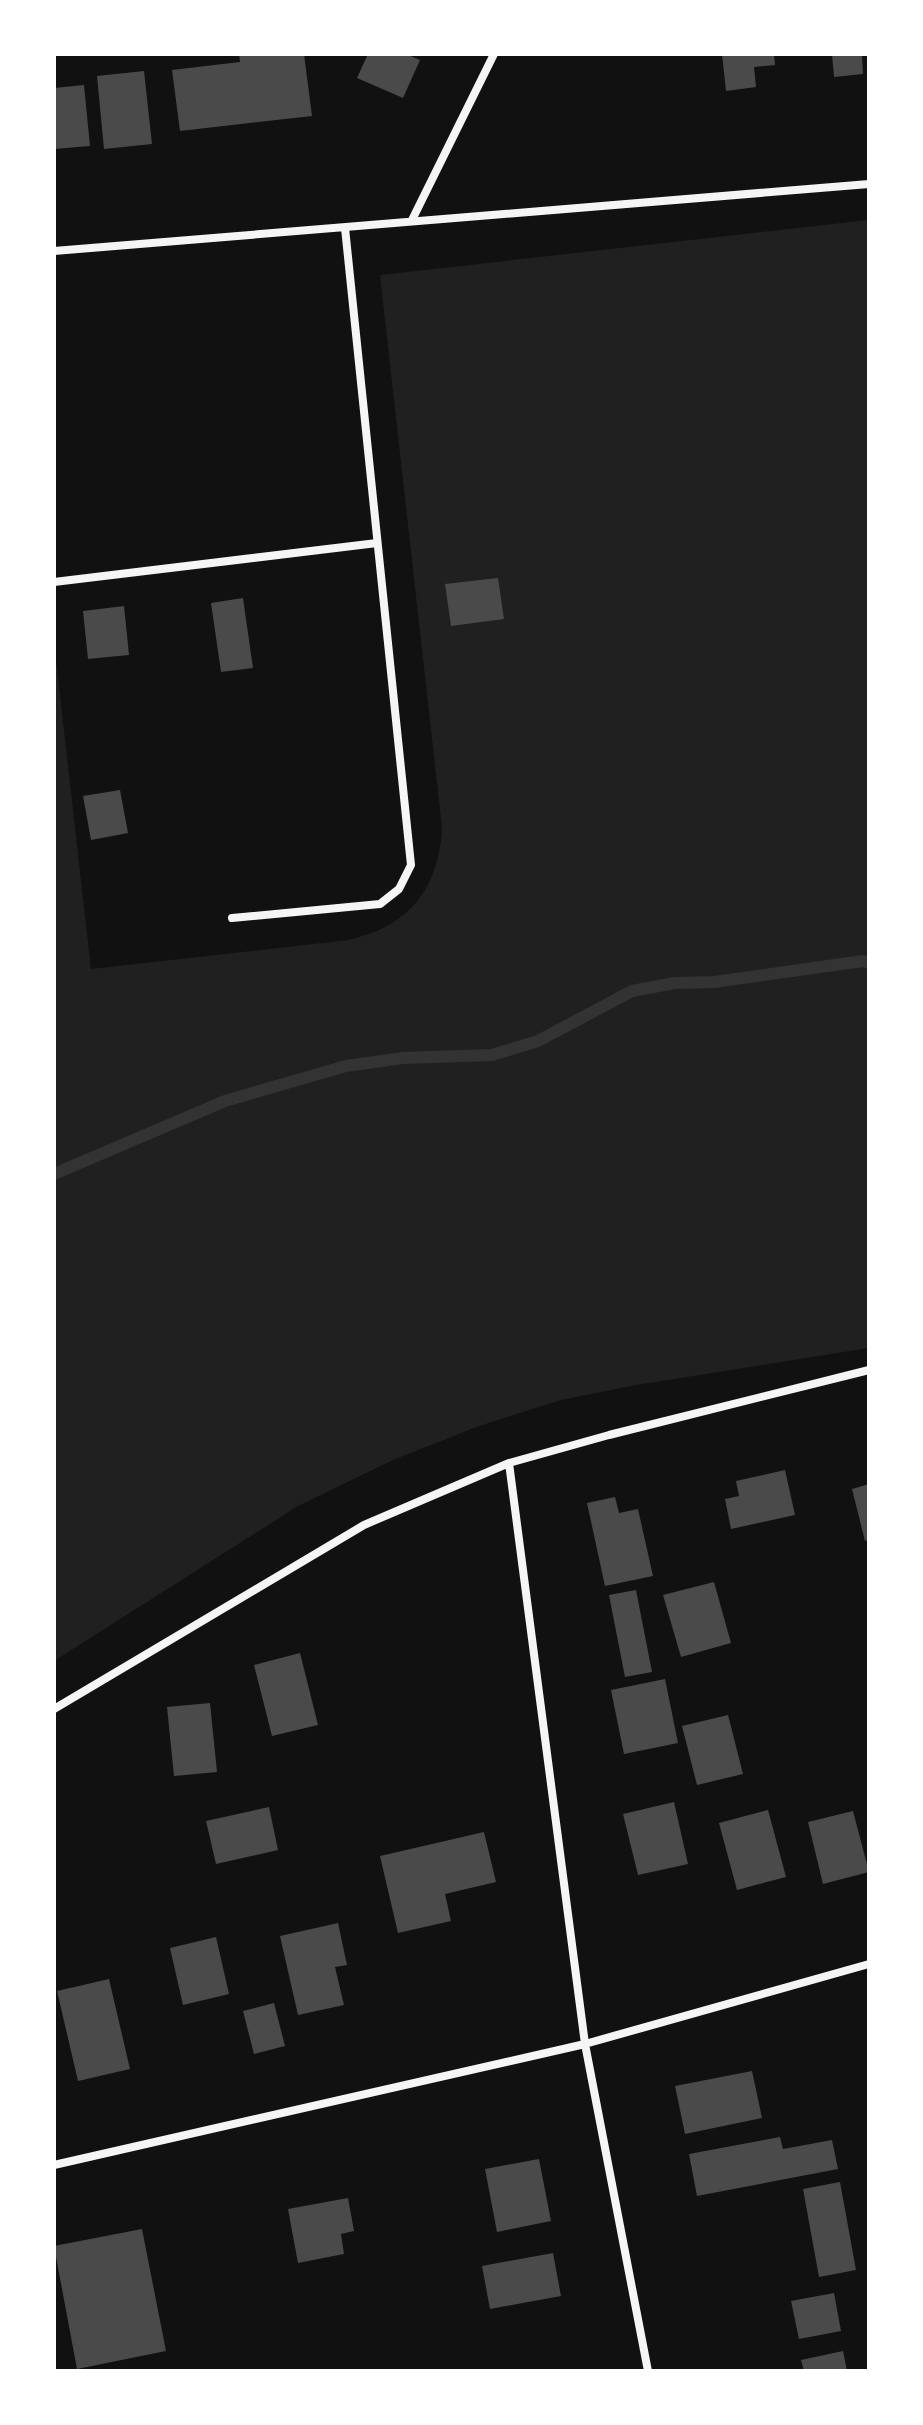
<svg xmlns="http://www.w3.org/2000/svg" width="923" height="2425" viewBox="0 0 923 2425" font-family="Raleway,sans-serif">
<rect width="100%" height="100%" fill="#111"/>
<!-- green -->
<path fill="#202020" d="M869 220V1348L636 1385 561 1400 479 1426 393 1460 298 1506 54 1661V642L91 969 349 940C361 936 375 933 385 927 424 907 440 870 442 828L380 275Z"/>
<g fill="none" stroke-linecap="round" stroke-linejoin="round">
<!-- stream -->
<path stroke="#333" stroke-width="12" d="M54 1174 225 1101 346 1066 403 1058 492 1055 538 1041 632 991 675 983 714 982 863 961 869 963"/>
</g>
<!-- building -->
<path fill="#4a4a4a" d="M239 54H286V56L304 54 312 116 180 131 172 70 240 62Z
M368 54H406L420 60 403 98 357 78Z
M722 54H774L775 65 754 67 756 87 726 91Z
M832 54H862L863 74 834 77Z
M144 71 152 144 104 149 97 76Z
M84 85 90 146 54 149V88Z
M498 578 504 619 451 626 445 584Z
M243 598 253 668 221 672 211 603Z
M124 606 129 655 88 659 83 611Z
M120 790 128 833 91 840 83 796Z
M785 1470 795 1515 731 1529 725 1499 739 1496 736 1481Z
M869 1484V1540L865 1541 852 1489Z
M615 1497 619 1513 638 1509 653 1576 605 1586 587 1503Z
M714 1582 731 1643 681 1657 663 1595Z
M636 1590 652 1672 625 1677 609 1595Z
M300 1653 318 1725 272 1736 254 1665Z
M665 1679 678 1743 624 1754 611 1690Z
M210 1703 217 1772 174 1776 167 1707Z
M728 1715 743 1774 697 1785 682 1726Z
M674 1802 688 1864 638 1875 623 1814Z
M269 1807 278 1850 216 1864 206 1821Z
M768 1810 786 1877 737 1890 719 1823Z
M853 1811 869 1872 823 1884 808 1822Z
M484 1832 496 1882 445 1894 451 1921 398 1933 380 1856Z
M338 1923 347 1965 335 1967 344 2005 298 2015 280 1936Z
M216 1937 229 1994 183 2005 170 1948Z
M109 1979 130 2069 78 2081 57 1991Z
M274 2003 285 2046 254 2054 243 2011Z
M752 2071 762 2118 685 2134 675 2086Z
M780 2137 783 2149 832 2140 838 2169 697 2196 689 2154Z
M539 2159 551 2221 497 2232 485 2169Z
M840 2182 856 2270 819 2277 803 2189Z
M348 2198 354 2231 341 2234 344 2254 298 2263 288 2209Z
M142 2229 166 2351 77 2369 54 2246Z
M553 2253 561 2296 490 2309 482 2266Z
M834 2293 841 2331 799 2339 791 2301Z
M843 2351 847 2371H804L801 2360Z"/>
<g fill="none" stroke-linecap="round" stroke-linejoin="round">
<!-- minor -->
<path stroke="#f5f5f5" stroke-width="8" d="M412 220 494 54
M54 251 869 184
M54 582 377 543
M232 918 380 904 399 889 411 865 345 228
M509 1463 585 2044 648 2371
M54 1709 364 1525 509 1463 609 1435 869 1370
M54 2165 585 2044 869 1964"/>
</g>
<!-- border -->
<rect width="923" height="2425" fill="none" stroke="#ffffff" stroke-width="112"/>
</svg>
